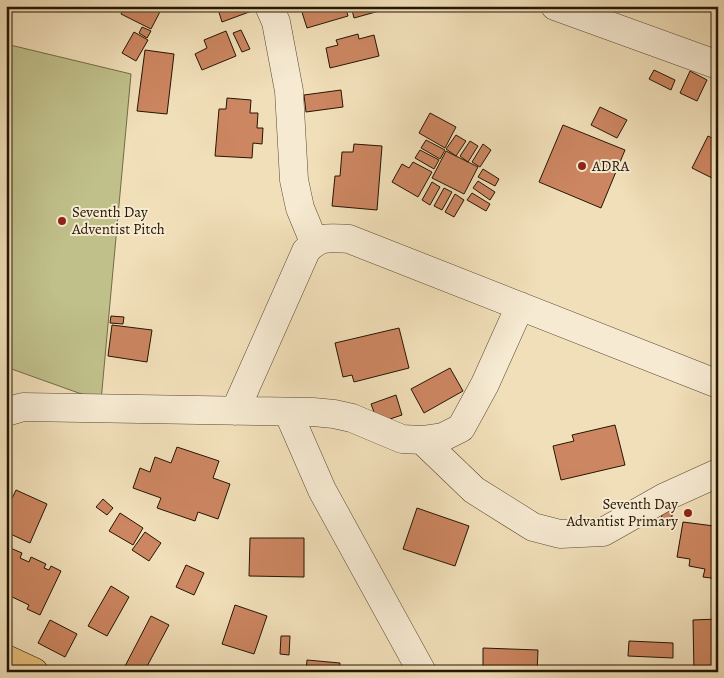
<svg xmlns="http://www.w3.org/2000/svg" width="724" height="678" viewBox="0 0 724 678" font-family="Alegreya,serif">
<rect width="100%" height="100%" fill="#f1dfb9"/>
<filter id="stains"><feTurbulence type="fractalNoise" baseFrequency=".004" numOctaves="4"/><feColorMatrix values="0 0 0 0 .2 0 0 0 0 .09 0 0 0 0 .02 0 0 0 .5 -.17"/></filter>
<radialGradient id="worn" r=".72"><stop offset=".6" stop-color="#630" stop-opacity="0"/><stop offset="1" stop-color="#630" stop-opacity=".3"/></radialGradient>
<!-- green -->
<path fill="#c0c08b" stroke="#726b46" d="M6 44 131 74 101 401 6 367Z"/>
<!-- building -->
<path fill="#cc8661" stroke="#241602" d="M125 6H163L151 29 121 14Z
M217 6H259L260 8 222 22Z
M300 6H345L348 16 307 28Z
M351 6H390V8L354 18Z
M142 27 151 31 147 38 139 33Z
M241 30 250 49 242 52 233 33Z
M226 31 236 56 202 70 195 54 207 48 204 40Z
M134 32 148 40 136 61 122 53Z
M358 34 359 39 374 35 379 56 330 68 326 48 338 45 336 40Z
M145 50 174 54 167 114 137 111Z
M654 70 675 80 671 90 649 79Z
M690 71 707 80 697 101 680 93Z
M341 90 343 107 306 112 304 95Z
M227 98 251 100 250 113H258L257 128H263L262 144 253 143 252 158 215 156 219 109H226Z
M600 107 627 120 617 138 591 125Z
M430 113 456 127 445 148 419 133Z
M563 125 625 150 601 208 539 182Z
M456 135 466 141 456 156 446 149Z
M708 136 718 141V181L692 168Z
M426 140 445 150 440 159 421 148Z
M470 141 478 146 468 162 460 156Z
M354 144 382 146 377 210 332 206 335 176H340L342 152H353Z
M483 144 491 150 480 167 472 162Z
M420 150 439 160 434 169 415 158Z
M446 151 478 167 464 194 432 178Z
M413 162 432 172 418 197 392 182 402 164 409 168Z
M483 169 499 179 495 186 478 177Z
M478 181 495 192 490 200 473 188Z
M432 182 440 187 430 205 422 200Z
M444 188 452 192 442 210 434 206Z
M472 193 490 204 486 211 467 200Z
M455 194 464 200 454 217 445 212Z
M111 316 124 317 123 324 110 323Z
M112 325 152 330 147 362 108 356Z
M399 328 409 368 354 382 352 375 343 377 335 343Z
M450 368 463 391 424 413 411 389Z
M396 395 402 415 378 423 371 404Z
M615 425 625 465 561 480 553 446 574 441 572 435Z
M177 447 219 461 213 478 230 484 218 519 198 512 195 521 157 508 161 498 133 488 140 468 150 472 155 457 171 463Z
M16 490 47 504 30 543 6 532V511Z
M665 498 675 500 671 521 661 520Z
M103 499 113 508 107 515 96 507Z
M417 508 469 526 455 566 403 549Z
M120 513 143 528 133 545 109 531Z
M683 522 714 526 715 523H718V579L703 577 705 569 689 566 690 559 677 557Z
M145 532 161 543 149 561 132 550Z
M250 538H304V577L249 576Z
M8 547 22 553 20 558 29 562 31 557 46 564 44 568 49 570 51 566 61 571 40 615 27 609 29 605 6 594V551Z
M186 565 204 573 194 595 176 587Z
M111 586 129 597 107 636 88 626Z
M235 605 267 616 254 654 222 644Z
M151 616 169 625 144 672H122Z
M718 619V672H694L693 620Z
M50 620 77 634 65 657 38 643Z
M281 636H290L289 655 280 654Z
M629 641 673 643V658L628 656Z
M483 648 538 650 537 672H483Z
M307 660 340 663 339 672H306Z"/>
<g fill="none" stroke-linecap="round" stroke-linejoin="round">
<!-- minor casing -->
<g stroke="#574830" stroke-width="29">
<path id="minor" d="M269 6 276 22 289 91 294 180 300 208 314 242
M555 6 718 65
M235 411 306 251C320 235 329 238 349 239L718 384
M6 412 23 407 313 412 334 414 352 418 402 439 422 440 443 437 461 428 485 384 520 306
M288 412 322 490 422 672
M422 440 474 490 533 527 560 534 603 532 665 497 718 473"/>
</g>
<!-- highway casing -->
<g stroke="#241602" stroke-width="29">
<path id="highway" d="M6 659 34 672"/>
</g>
<!-- minor -->
<use href="#minor" stroke="#f6ead2" stroke-width="28"/>
<!-- highway -->
<use href="#highway" stroke="#e8c07c" stroke-width="28"/>
</g>
<!-- markers -->
<g fill="#8f2418" stroke="#f6ead2" stroke-width="2">
<circle cx="582" cy="166" r="5"/>
<circle cx="62" cy="221" r="5"/>
<circle cx="688" cy="513" r="5"/>
</g>
<g text-anchor="middle" stroke-width="4" stroke-linejoin="round" paint-order="stroke">
<!-- poi labels -->
<g font-size="15" fill="#241602" stroke="#f6ead2" text-anchor="start">
<text x="592" y="171">ADRA</text>
<text x="72" y="217">Seventh Day<tspan x="72" dy="17">Adventist Pitch</tspan></text>
<text x="678" y="509" text-anchor="end">Seventh Day<tspan x="678" dy="17">Advantist Primary</tspan></text>
</g>
</g>
<!-- margin -->
<rect width="724" height="678" fill="none" stroke="#f1dfb9" stroke-width="25"/>
<rect x="8" y="8" width="709" height="663" fill="none" stroke="#241602" stroke-width="2.5"/>
<rect x="12" y="12" width="699" height="653" fill="none" stroke="#241602"/>
<rect width="100%" height="100%" filter="url(#stains)"/>
<rect width="100%" height="100%" fill="url(#worn)"/>
</svg>
